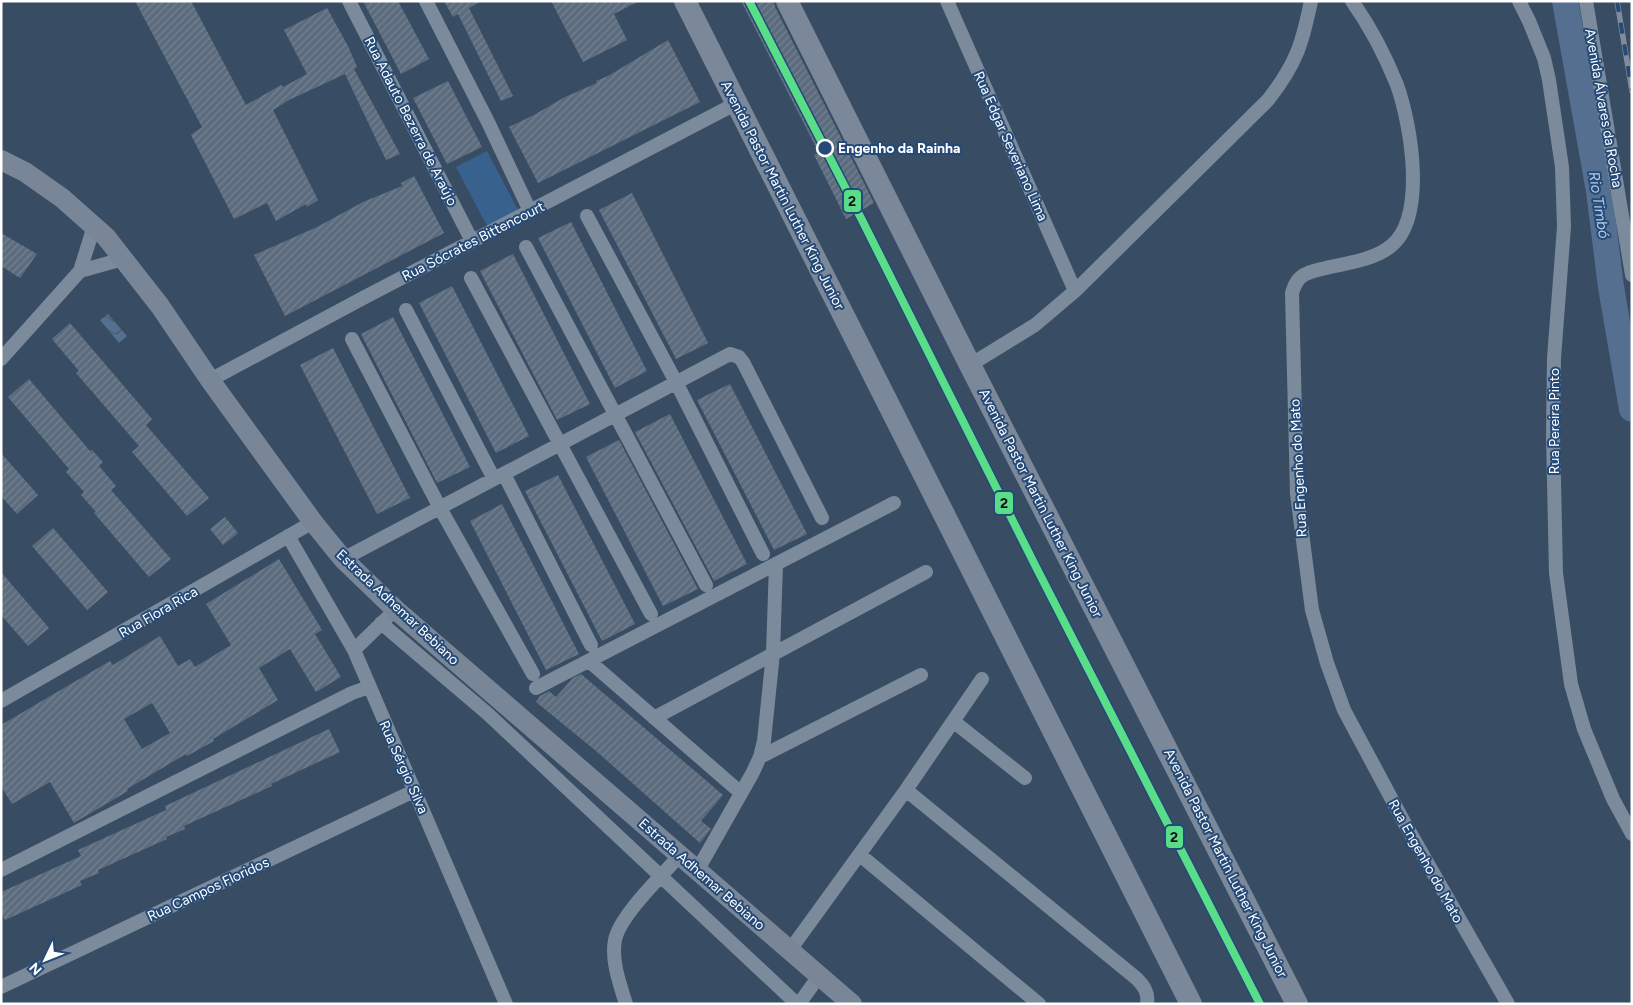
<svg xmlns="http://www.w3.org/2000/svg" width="1633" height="1005" viewBox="0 0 1633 1005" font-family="Figtree,sans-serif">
<defs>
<pattern id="water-waves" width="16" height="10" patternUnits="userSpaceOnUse" patternTransform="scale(1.25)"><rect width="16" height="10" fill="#546f90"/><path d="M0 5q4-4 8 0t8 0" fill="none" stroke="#4f5a67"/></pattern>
<pattern id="building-hatch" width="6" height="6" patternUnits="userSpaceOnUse" patternTransform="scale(1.25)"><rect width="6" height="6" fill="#5c6c7e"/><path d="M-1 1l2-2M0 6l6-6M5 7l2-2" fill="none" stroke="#748291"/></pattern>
</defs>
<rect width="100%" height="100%" fill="#384c64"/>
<!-- pitch -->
<path fill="#39618e" d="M487 151 518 210 487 226 456 167Z"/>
<!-- water -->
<path fill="url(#water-waves)" d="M108 314 127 336 119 343 100 320Z"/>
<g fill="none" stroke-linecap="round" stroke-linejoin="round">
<!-- river -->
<path stroke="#546f90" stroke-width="26" d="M1565 1 1599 191 1611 287 1632 409"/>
</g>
<!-- building -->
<path fill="url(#building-hatch)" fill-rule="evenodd" d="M135 1H191L246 105 281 85 283 87 307 74 284 30 327 8 348 46 357 67 354 69 400 154 386 160 345 74 289 100 273 110 318 200 307 207 306 204 276 221 267 203 234 219 191 135 202 127Z
M363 1H398L429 59 401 74Z
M444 1H481L469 8 513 96 501 101 458 14 453 17Z
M551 1H639L614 14 627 40 583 62Z
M741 1H774L775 7 874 203 846 219 814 155 819 153Z
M668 40 700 102 538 183 509 127 534 115 565 97 597 83 596 81 608 76Z
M448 81 482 147 447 164 413 98Z
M414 176 444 233 285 316 254 255 317 227 363 202 402 186 401 183Z
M632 193 708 343 676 359 599 210Z
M571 222 647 371 615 388 538 238Z
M1 233 37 254 20 278 1 266Z
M513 254 590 404 557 420 480 271Z
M452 286 529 436 496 453 419 303Z
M393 317 470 467 437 483 361 334Z
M70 323 152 419 146 425 209 498 187 516 132 452 139 446 76 373 79 371 52 339Z
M333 348 410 498 377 514 300 365Z
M29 379 90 451 92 450 103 462 99 466 116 486 111 490 171 559 149 577 94 513 96 512 81 495 84 492 66 472 69 469 8 397Z
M730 384 807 534 774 550 697 400Z
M670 414 747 564 714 581 635 432Z
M619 440 698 589 663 606 586 457Z
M1 453 38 495 17 514 1 496Z
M558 475 635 624 602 641 525 491Z
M502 504 579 654 546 670 470 521Z
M225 517 238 533 223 545 210 529Z
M53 528 108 592 87 610 32 546Z
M279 559 322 630 315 634 341 677 316 692 290 649 259 668 278 700 213 739 214 741 187 756 186 754 127 789 128 791 74 823 50 782 12 804 1 786V725L110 661 113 665 160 636 178 666 190 659 195 667 231 645 206 604ZM152 703 170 733 142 749 124 719Z
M1 572 49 628 28 646 1 615Z
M581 674 723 795 701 821 711 829 700 843 596 751 536 702 540 696 549 691 556 697 573 678Z
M329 729 340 752 271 784 272 786 184 826 185 829 166 837 167 839 98 870 99 873 80 881 82 885 5 920 1 913V892L81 856 78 850 166 810 165 806Z"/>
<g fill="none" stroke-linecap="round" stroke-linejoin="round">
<!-- street -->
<path stroke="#7c8b9b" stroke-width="14" d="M349 1 472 241
M426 1 488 122 530 211
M947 1 1075 291
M1352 1C1371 28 1385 55 1397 85 1411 124 1427 217 1391 246 1374 260 1347 263 1326 268 1318 270 1308 271 1301 277 1296 281 1294 287 1292 293L1297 494 1312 610 1327 663 1344 710 1404 822 1508 1004
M1519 1 1529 21 1544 58 1549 80 1562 167 1564 227 1554 358 1553 436 1556 573 1571 684 1584 729 1613 799 1632 834
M1586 1 1632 275
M587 216 676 382 763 554
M526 247 706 585
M80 271 123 259
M471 278 651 614
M406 310 494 479
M352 339 440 508 533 674
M1 359 80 271 94 226
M970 365 1035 325 1075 291 1268 100C1296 64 1302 45 1311 1
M210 380 365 297 737 103
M504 474 591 645
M288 536 354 650 506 1004
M343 559 730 354 739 357 743 362 822 518
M381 623 488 714 797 1004
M354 650 387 618
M589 661 741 793
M536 688 894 503
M1 701 313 522
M654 718 926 572
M953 721 1025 778
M760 757 921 675
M906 790 1136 978C1143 985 1149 992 1147 1004
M860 855 1039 1004
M1 870 352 693 369 687
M697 871 752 774 760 757 764 741 773 653 776 564
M790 950 906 790 982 679
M1 987 414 791
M626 1004C620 984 611 961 615 940 620 915 662 876 680 855
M799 1004 819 976"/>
<!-- secondary -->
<path stroke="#788697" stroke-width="20" d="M1 160 25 172 62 198 106 237 160 306 210 380 313 522 343 559 396 610 852 1004"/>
<!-- primary -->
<path stroke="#7b889a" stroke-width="22" d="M685 1 1191 1004
M787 1 970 365 1297 1004"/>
<!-- rail casing -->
<g stroke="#7e8c9b" stroke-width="5.5">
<path id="rail" d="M1617 1 1632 91"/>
</g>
<!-- rail -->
<use href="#rail" stroke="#254a77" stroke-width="4" stroke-dasharray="11" stroke-linecap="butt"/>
<!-- metro-1 casing -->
<g stroke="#254a77" stroke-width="11">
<path id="metro-1" d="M749 1 862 220 1036 567 1260 1004"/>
</g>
<!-- metro-1 -->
<use href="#metro-1" stroke="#5add89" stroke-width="8"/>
</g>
<!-- markers -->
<circle fill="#254a77" stroke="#fff" stroke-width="2.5" cx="825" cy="148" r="8"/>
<g text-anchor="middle" stroke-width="4" stroke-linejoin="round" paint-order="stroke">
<!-- street labels -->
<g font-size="14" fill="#fff" stroke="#254a77">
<text transform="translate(1604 108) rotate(80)" y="5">Avenida Álvares da Rocha</text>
<text transform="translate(411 121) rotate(63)" y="5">Rua Adauto Bezerra de Araújo</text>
<text transform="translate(1011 146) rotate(66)" y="5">Rua Edgar Severiano Lima</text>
<text transform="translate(783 195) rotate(63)" y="5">Avenida Pastor Martin Luther King Junior</text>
<text transform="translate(473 241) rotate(-27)" y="5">Rua Sócrates Bittencourt</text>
<text transform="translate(1554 421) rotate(-90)" y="5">Rua Pereira Pinto</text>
<text transform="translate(1298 468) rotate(-93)" y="5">Rua Engenho do Mato</text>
<text transform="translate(1041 503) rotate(63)" y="5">Avenida Pastor Martin Luther King Junior</text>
<text transform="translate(398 607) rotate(43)" y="5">Estrada Adhemar Bebiano</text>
<text transform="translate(158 612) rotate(-30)" y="5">Rua Flora Rica</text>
<text transform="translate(404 767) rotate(66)" y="5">Rua Sérgio Silva</text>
<text transform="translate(1426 861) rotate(61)" y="5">Rua Engenho do Mato</text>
<text transform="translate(1226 863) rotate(63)" y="5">Avenida Pastor Martin Luther King Junior</text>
<text transform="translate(702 874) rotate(41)" y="5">Estrada Adhemar Bebiano</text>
<text transform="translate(208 889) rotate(-25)" y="5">Rua Campos Floridos</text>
</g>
<!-- stop labels -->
<g font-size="14" font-weight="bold" fill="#fff" stroke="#254a77" text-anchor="start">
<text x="838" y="153">Engenho da Rainha</text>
</g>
<!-- water labels -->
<g font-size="15" font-style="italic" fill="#b2cceb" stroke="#254a77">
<text transform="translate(1599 205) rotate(81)" y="5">Rio Timbó</text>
</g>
</g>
<g stroke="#254a77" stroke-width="2">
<rect x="843" y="189" width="19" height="24" rx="5" fill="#5add89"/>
<rect x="994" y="491" width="20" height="24" rx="5" fill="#5add89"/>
<rect x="1165" y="825" width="19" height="24" rx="5" fill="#5add89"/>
</g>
<g font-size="14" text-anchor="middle" font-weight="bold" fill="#111">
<text x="852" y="206">2</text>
<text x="1004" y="508">2</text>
<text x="1174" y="842">2</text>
</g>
<!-- border -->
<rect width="1633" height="1005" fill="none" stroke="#ffffff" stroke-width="5"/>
<!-- north arrow -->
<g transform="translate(45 960) rotate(227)" stroke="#254a77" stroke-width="4" paint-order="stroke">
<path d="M0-4L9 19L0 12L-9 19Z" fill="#ffffff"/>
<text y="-8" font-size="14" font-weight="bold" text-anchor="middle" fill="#ffffff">N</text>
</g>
</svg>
